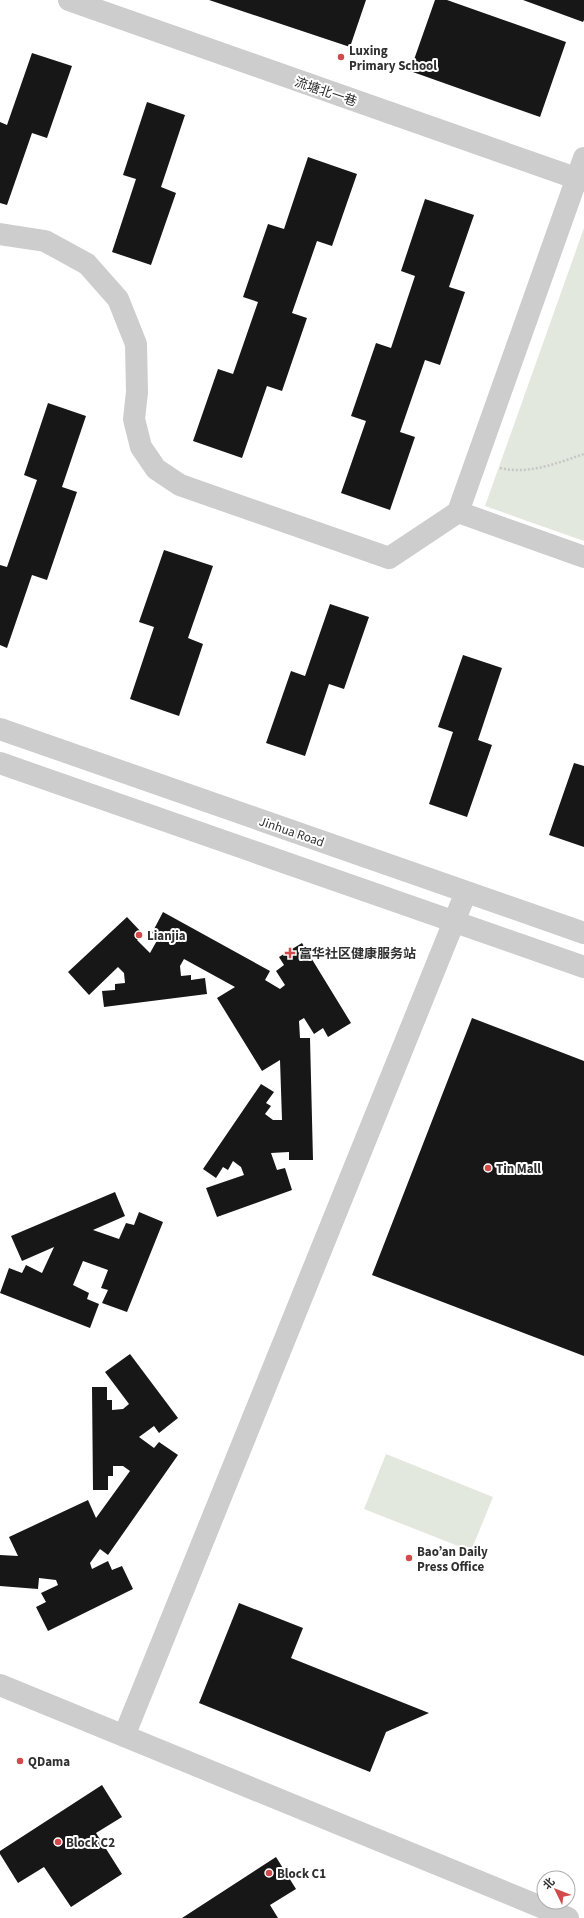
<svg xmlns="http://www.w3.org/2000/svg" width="584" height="1918" viewBox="0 0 584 1918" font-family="'Source Sans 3','Noto Sans SC',sans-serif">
<rect width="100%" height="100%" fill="#fff"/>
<!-- green -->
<path fill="#e2e8dd" d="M584 228V541L485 506Z
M386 1454 493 1497 471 1551 364 1509Z"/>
<!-- building -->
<path fill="#171717" d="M209 0H366L350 47Z
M435 0H447L566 42 540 117 410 71Z
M523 0H584V20L583 22Z
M32 53 72 66 47 138 32 133 7 205 0 203V122L7 125Z
M147 102 185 115 161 187 176 193 151 265 112 252 136 179 123 175Z
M308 157 357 174 332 246 317 241 292 313 307 318 282 391 267 386 242 458 193 441 218 369 233 374 258 302 243 297 268 224 284 229Z
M425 199 474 215 449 287 465 292 440 365 425 360 400 432 415 437 390 510 341 493 366 421 351 416 376 343 391 348 415 276 401 271Z
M48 403 86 416 62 487 77 492 47 580 32 575 7 648 0 645V565L7 567 37 480 24 475Z
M164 550 213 566 188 638 203 644 179 716 130 699 154 627 139 622Z
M330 604 369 617 344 689 329 684 305 756 266 743 291 671 305 676Z
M463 655 502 668 478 740 492 745 467 817 429 804 453 732 438 727Z
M574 763 584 766V847L549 835Z
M163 912 270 971 265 980 280 989 285 985 276 971 284 965 279 957 302 943 351 1023 328 1037 323 1028 314 1034 304 1018 299 1021 300 1038H310L313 1160H289V1152L271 1153 277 1170 285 1168 292 1190 217 1217 206 1188 244 1175 241 1167 233 1161 228 1170 223 1167 216 1178 203 1169 261 1084 274 1092 266 1103 271 1106 265 1114 273 1120H282L280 1060 262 1071 217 998 235 987 184 959 180 966 181 976 191 975V980L205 978 207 994 104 1007 102 991 115 990V984L125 983 124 973 118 967 89 995 68 972 127 917 143 934 137 940 150 953 159 937 152 933Z
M472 1018 584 1061V1356L372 1275Z
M115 1192 125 1216 93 1230 119 1239 126 1223 134 1225 139 1212 163 1222 127 1312 102 1303 108 1290 101 1288 108 1270 83 1261 73 1285 89 1293 87 1299 99 1304 90 1328 0 1293 9 1268 22 1273 26 1265 42 1273 54 1247 22 1261 11 1236Z
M130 1354 178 1418 159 1433 154 1426 139 1437 154 1448 159 1442 178 1455 108 1555 100 1549 90 1563 92 1569 108 1561 112 1570 122 1566 133 1589 48 1631 36 1607 46 1602 41 1593 58 1585 56 1580 39 1578 38 1589 0 1586V1555L18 1556 9 1537 88 1500 96 1518 130 1471 123 1466H113V1476H108V1490H93L92 1387H107V1400H112V1410L123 1409 129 1404 105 1372Z
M239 1603 303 1628 291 1658 429 1713 386 1732 370 1772 199 1703Z
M102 1785 122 1817 96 1833 122 1874 71 1907 44 1867 18 1883 0 1854V1851Z
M276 1857 296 1889 270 1905 278 1918H182Z"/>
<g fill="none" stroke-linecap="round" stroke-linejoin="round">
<!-- path -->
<path stroke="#c7c7c7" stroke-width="2.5" stroke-dasharray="2 2" stroke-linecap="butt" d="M500 468C529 475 557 463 584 454"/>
<!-- minor -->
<path stroke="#cdcdcd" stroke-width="22" d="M69 0 584 181
M584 158 458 512 584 557
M0 234 45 241 87 264 118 299 136 344 137 392 134 419 141 447 156 469 180 485 389 558 458 512
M0 729 584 933
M0 763 584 967
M0 1685 568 1918
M124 1736 466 892"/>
</g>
<!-- markers -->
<g fill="#d04b49" stroke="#fff" stroke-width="1.5">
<circle cx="341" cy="57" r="4"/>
<circle cx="139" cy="935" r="4"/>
<path d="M288 947h4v4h4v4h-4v4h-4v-4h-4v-4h4z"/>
<circle cx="488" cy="1168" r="4"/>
<circle cx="409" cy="1558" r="4"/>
<circle cx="20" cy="1761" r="4"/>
<circle cx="58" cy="1842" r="4"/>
<circle cx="269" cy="1873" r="4"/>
</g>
<g text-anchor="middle" stroke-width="4" stroke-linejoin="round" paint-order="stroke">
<!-- poi labels -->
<g font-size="13" font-weight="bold" fill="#303030" stroke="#fff" text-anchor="start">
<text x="349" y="55">Luxing<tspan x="349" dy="15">Primary School</tspan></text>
<text x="147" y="940">Lianjia</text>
<text x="299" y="958">富华社区健康服务站</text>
<text x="496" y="1173">Tin Mall</text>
<text x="417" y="1556">Bao’an Daily<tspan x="417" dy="15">Press Office</tspan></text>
<text x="28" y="1766">QDama</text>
<text x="66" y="1847">Block C2</text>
<text x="277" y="1878">Block C1</text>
</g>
<!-- street labels -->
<g font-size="13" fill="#303030" stroke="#fff">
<text transform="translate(326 91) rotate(19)" y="5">流塘北一巷</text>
<text transform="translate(292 831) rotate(19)" y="5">Jinhua Road</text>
</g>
</g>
<!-- north arrow -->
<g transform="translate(556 1890) rotate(313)"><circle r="19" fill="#ffffff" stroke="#acacac"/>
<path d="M0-3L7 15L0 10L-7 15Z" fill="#d04b49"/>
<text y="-6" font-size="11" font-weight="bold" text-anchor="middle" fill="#303030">北</text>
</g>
</svg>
